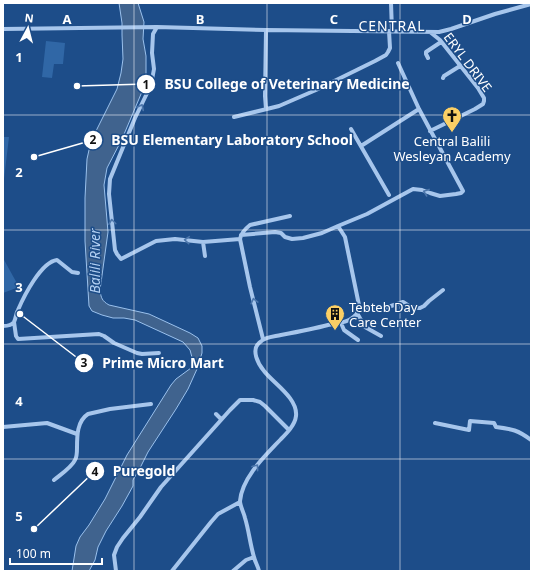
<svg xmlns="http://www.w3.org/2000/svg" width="534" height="574" viewBox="0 0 534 574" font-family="'Noto Sans',sans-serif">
<rect width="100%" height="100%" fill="#1d4d89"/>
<!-- green -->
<path fill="#3067a6" d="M46 41 65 43 63 64H54L52 78 42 77Z
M3 137H9L4 179 3 181Z
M3 258 19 287 3 293Z"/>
<!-- water -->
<path fill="#40638e" stroke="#9ac1ed" d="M119 3H138L144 22 143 39 146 56V77L144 87 122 139 107 168 104 185 108 232 100 290C101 298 102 301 109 305L149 314 190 333 198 338 202 346V353L197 369 188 389 176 409 148 452 141 466 133 480V486L122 506 106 531 98 547 95 560 89 571H72L76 546 80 537 89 525 105 499 127 455 171 385 176 379 191 368 193 361 190 350 183 342 135 320 124 318H113L102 315 92 311 89 306 85 241V198L87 159 91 141 117 89 121 73 123 59 122 35V23Z"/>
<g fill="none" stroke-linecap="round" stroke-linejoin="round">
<!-- minor -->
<path stroke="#a7c6ec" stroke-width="4" d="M391 3 392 31
M157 27 153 34 152 53 154 69 151 85 135 118 110 179 109 194 115 250 117 254 121 259 156 241 175 239 203 242 240 239
M3 29 157 27 266 30 439 32 451 29 495 14 531 4
M428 58 426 54V52L441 42
M443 78 444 76 460 66
M266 109 265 96 266 30
M234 117 279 106 316 90 375 61 386 55 388 52 390 48 389 31
M351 129 389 195
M430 131 475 109 483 104 484 101V98L478 88 440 40 430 32
M361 146 419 109
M338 226 345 237 360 310
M241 235 275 232 281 233 285 237 292 239 303 238 322 233 338 226 367 214 413 189 422 190 430 193 440 196 456 194 461 193 463 191 449 165 419 109 398 63
M203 242 205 256
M357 313 365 327 381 336
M14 322 16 336 18 339 99 334 104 336 114 343 137 353 142 354 159 353
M341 323 344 330 358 340
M3 326C7 326 12 325 14 322 16 318 16 313 18 310 24 296 41 262 57 260L72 272 78 273
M263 339 250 287 240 239C241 233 245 229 250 225L290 216
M216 414 221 419
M435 423 469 430 470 421 494 423 496 427C512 429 518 430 531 440
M3 427 47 423 77 434
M54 480C60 475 72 467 75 460 77 457 77 452 77 448 77 436 77 421 88 414L110 409 151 404
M116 571 114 555 117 547 123 538 140 517 161 487 230 410 240 400H253L260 402 265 406 289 430
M172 571 211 522 218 514 240 502
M233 571 246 560 254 557
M259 571C258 566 255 562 254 557 250 544 249 531 245 518 244 513 240 506 240 501 242 477 266 455 281 439 287 433 295 425 296 416 298 398 273 383 264 371 258 364 251 350 259 343 265 337 272 337 281 335 297 332 313 329 328 325 335 324 343 323 349 320 353 318 357 314 360 310L366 309 385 308 403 302 409 306 415 308H420L424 306 429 301 443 290"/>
</g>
<!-- one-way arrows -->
<defs><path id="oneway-chevron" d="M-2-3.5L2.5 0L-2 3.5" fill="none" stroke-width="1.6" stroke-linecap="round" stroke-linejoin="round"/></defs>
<g stroke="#4d77ac">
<use href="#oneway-chevron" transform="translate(141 107) rotate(-63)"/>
<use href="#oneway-chevron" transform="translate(426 192) rotate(-160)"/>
<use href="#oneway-chevron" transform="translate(112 222) rotate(-97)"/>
<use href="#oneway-chevron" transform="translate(187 240) rotate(-175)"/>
<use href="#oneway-chevron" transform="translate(254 301) rotate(-104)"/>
<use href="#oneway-chevron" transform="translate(256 467) rotate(-54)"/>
</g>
<!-- grid -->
<path fill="none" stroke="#fff" stroke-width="1" stroke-opacity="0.55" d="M134 3V571M267 3V571M400 3V571M3 115H531M3 230H531M3 344H531M3 459H531"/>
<!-- icons -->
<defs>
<g id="church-pin" transform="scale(1)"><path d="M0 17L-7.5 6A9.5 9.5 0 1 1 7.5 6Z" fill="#fbcf65" stroke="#1d4d89"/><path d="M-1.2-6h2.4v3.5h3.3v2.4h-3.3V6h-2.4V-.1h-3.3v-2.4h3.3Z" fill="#111"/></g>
<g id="building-pin" transform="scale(1)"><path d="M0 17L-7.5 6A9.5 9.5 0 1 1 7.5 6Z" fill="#fbcf65" stroke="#1d4d89"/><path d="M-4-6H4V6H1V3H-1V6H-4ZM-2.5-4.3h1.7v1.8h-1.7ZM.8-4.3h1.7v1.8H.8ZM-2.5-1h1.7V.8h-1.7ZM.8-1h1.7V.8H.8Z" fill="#111"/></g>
</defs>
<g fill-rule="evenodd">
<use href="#church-pin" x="452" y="116"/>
<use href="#building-pin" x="335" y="314"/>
</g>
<g text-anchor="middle" stroke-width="3" stroke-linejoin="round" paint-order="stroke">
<!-- street labels -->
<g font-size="13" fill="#fff" stroke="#1d4d89">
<text transform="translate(468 62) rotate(53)" y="5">ERYL DRIVE</text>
</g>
<!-- poi labels -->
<g font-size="13" fill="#fff" stroke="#1d4d89">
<text x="452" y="146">Central Balili<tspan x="452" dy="15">Wesleyan Academy</tspan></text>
<text x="349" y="312" text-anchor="start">Tebteb Day<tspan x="349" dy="15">Care Center</tspan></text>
</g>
<!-- neighbourhood labels -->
<g font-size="14" letter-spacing="1" fill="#fff" stroke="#1d4d89">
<text x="392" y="31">CENTRAL</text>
</g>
<!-- water labels -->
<g font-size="14" font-style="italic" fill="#b3d0f3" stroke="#1d4d89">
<text transform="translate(95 261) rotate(-90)" y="5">Balili River</text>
</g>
</g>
<g font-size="13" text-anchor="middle" font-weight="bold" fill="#fff" stroke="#1d4d89" stroke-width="3" stroke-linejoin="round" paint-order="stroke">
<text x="67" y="24">A</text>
<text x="200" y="24">B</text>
<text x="334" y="24">C</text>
<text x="467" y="24">D</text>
<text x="19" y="62">1</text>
<text x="19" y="177">2</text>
<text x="19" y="292">3</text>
<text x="19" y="406">4</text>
<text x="19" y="521">5</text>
</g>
<!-- callouts -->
<path fill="none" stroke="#fff" stroke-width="1.5" d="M77 86L146 84M34 157L93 140M20 314L84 363M34 529L95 471"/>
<g fill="#fff" stroke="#1d4d89" stroke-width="1.5">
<circle cx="77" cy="86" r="4"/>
<circle cx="34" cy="157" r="4"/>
<circle cx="20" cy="314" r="4"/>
<circle cx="34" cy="529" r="4"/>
<circle cx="146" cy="84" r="10"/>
<circle cx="93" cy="140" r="10"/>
<circle cx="84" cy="363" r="10"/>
<circle cx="95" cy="471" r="10"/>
</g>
<g font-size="12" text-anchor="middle" font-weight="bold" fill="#111">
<text x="146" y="89">1</text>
<text x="93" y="144">2</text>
<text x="84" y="367">3</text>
<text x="95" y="476">4</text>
</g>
<g font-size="14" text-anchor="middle" font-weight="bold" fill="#fff" stroke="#1d4d89" stroke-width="3" stroke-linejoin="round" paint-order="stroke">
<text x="287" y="89">BSU College of Veterinary Medicine</text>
<text x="232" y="145">BSU Elementary Laboratory School</text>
<text x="163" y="368">Prime Micro Mart</text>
<text x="144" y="476">Puregold</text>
</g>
<!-- border -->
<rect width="534" height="574" fill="none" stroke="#ffffff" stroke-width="8"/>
<!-- north arrow -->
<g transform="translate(28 28) rotate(7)" stroke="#1d4d89" stroke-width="3" paint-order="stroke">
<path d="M0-3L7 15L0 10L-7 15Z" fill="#ffffff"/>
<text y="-6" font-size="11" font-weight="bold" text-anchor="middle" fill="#ffffff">N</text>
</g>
<!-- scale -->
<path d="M10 558v6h92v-6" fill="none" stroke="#ffffff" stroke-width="2"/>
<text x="16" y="558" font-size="12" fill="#ffffff" stroke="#1d4d89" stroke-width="3" paint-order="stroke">100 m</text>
</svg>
